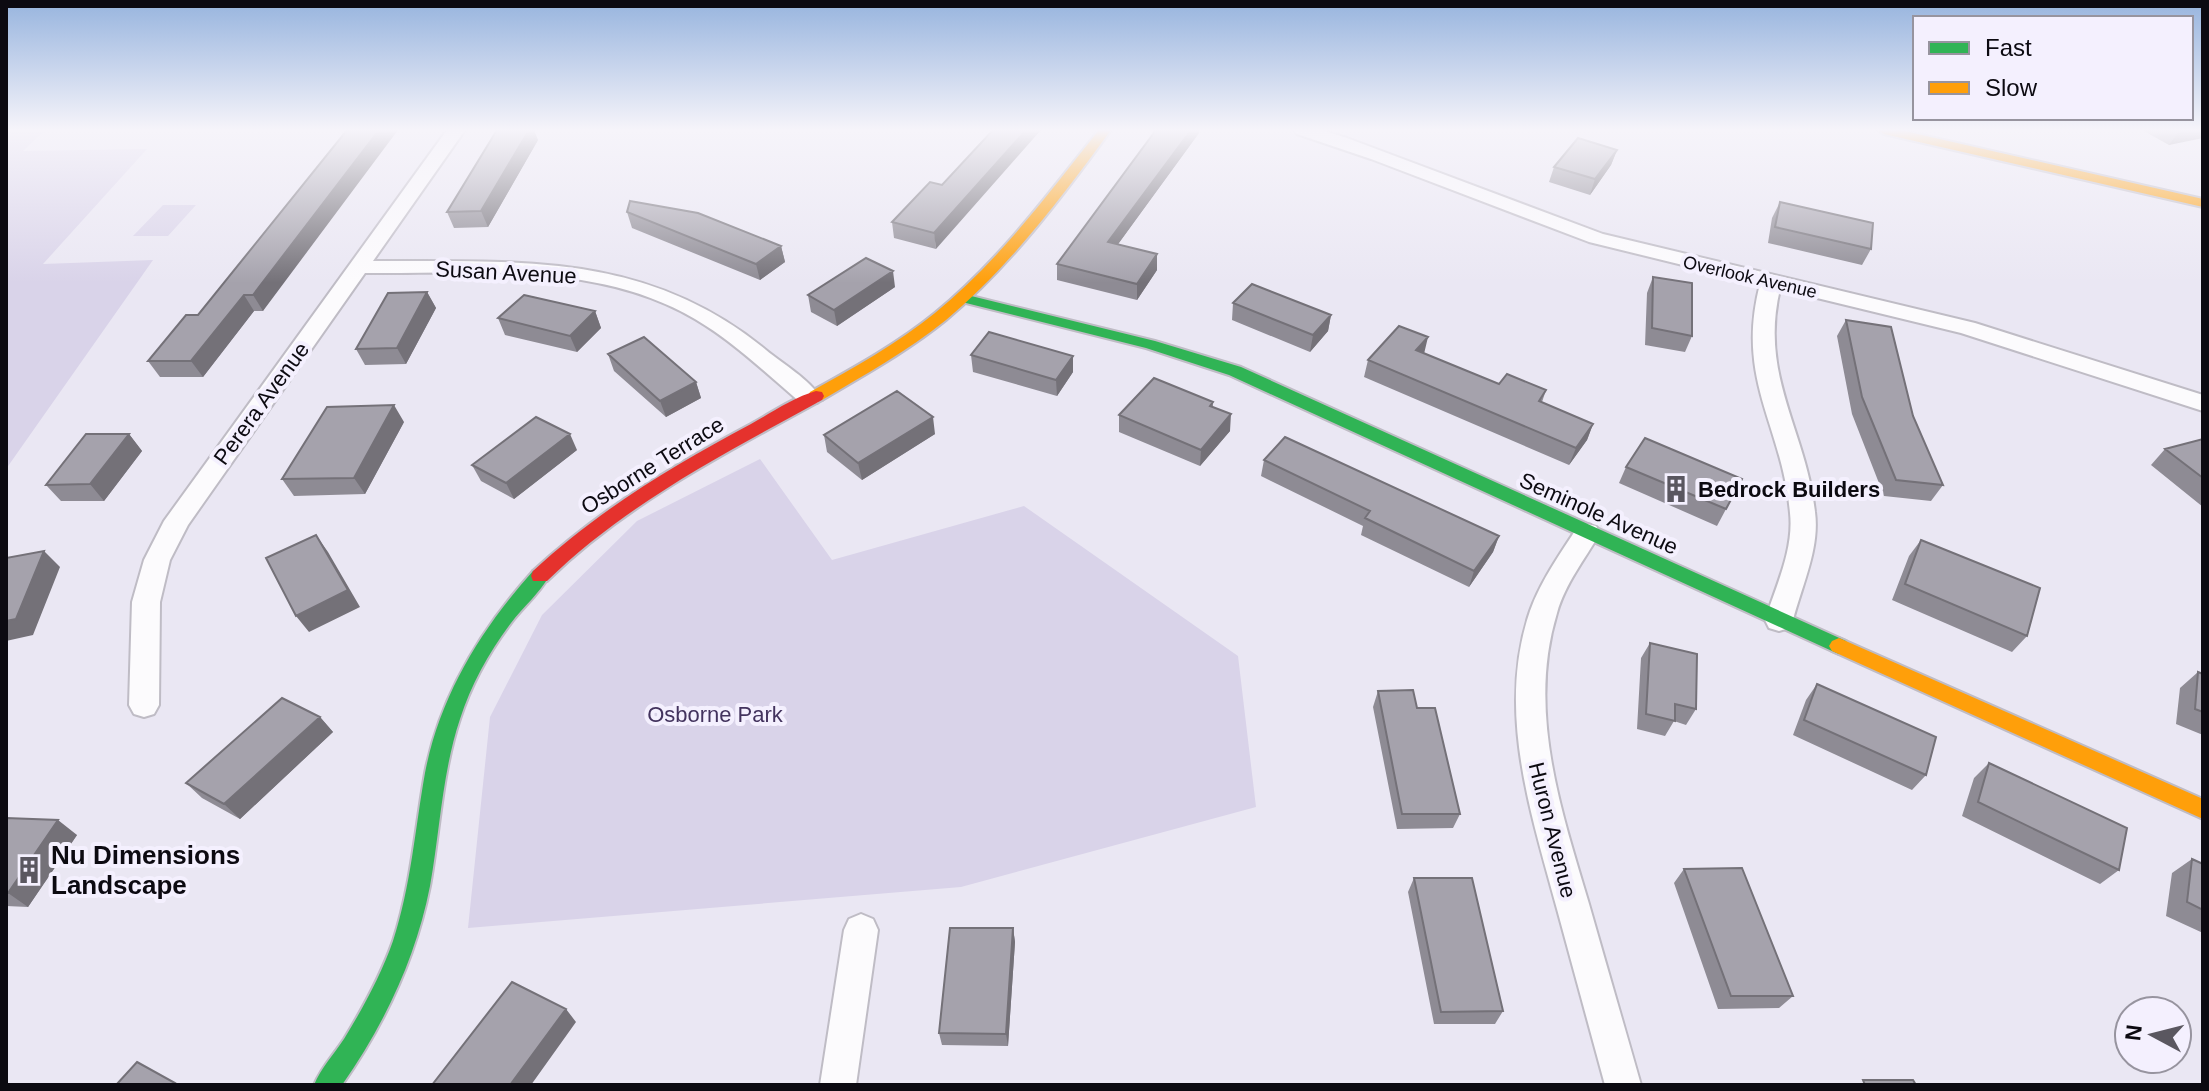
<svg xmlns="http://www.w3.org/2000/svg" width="2209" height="1091" viewBox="0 0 2209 1091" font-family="Helvetica,sans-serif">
<rect width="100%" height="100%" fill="#eae7f3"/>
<!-- green -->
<path fill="#d9d3e9" d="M6 130H45L23 151 147 149 43 264 153 260 6 469Z
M163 205H196L168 236H133Z
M760 459 832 560 1024 506 1238 656 1256 807 961 887 468 928 490 717 542 615 637 521Z"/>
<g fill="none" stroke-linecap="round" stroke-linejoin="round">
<!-- street casing -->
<g stroke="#bfbcc5" stroke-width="4">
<path id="street" d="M447 130H465L373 261C519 262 646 251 766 350 783 364 809 379 821 398L817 403H801C767 374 734 342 695 319 597 261 474 274 365 273L188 525 170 560 160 602 159 705 154 714 144 717 134 714 129 705 132 602 144 560 164 521Z
M1294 130H1321L1347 138 1603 234 1975 323 2203 395V411L1961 333 1780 289C1759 376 1806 430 1815 512 1820 548 1802 585 1793 620L1789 628 1779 631 1769 628 1765 620C1776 586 1794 549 1790 513 1782 424 1735 380 1760 284L1589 242 1371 159 1297 134Z
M1587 524 1596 526 1600 533C1585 559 1565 584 1557 613 1527 711 1561 810 1589 904 1606 964 1624 1025 1641 1085H1605C1589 1026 1573 968 1557 909 1531 813 1496 710 1530 611 1541 580 1561 553 1578 526Z
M861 914 873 919 878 930 856 1085H820L844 930 849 919Z"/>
</g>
<!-- fast casing -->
<g stroke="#bfbcc5" stroke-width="4">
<path id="fast" d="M963 294 1155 341 1241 367 1846 641 1849 646 1846 651 1839 654 1832 651 1229 375 1146 348 958 301V295Z
M540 569 547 571 549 576C540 593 523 607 511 623 489 652 471 685 460 719 442 773 440 831 430 886 416 958 384 1025 342 1085H314C321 1068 334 1054 344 1039 363 1008 381 975 393 941 411 886 415 829 425 773 440 695 481 629 533 571Z"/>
</g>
<!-- slow casing -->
<g stroke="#bfbcc5" stroke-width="4">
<path id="slow" d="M1099 130H1111C1062 197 1010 266 946 320 908 351 864 375 822 400H810L808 396 810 392C853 368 897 344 935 313 999 261 1048 194 1099 130Z
M1878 130H1900L2203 199V207L1884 134Z
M1839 638 2203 799V819L1832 651 1829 646 1832 641Z"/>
</g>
<!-- jam casing -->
<g stroke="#bfbcc5" stroke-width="4">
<path id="jam" d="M816 391 822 392 824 396 822 400C724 454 627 503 547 581H533L531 576 533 571C599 510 672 466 751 424 771 413 794 397 816 391Z"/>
</g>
<!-- street -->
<use href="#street" fill="#fcfbfd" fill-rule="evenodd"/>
<!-- fast -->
<use href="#fast" fill="#30b455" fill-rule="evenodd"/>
<!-- slow -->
<use href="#slow" fill="#ff9f0a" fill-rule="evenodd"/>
<!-- jam -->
<use href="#jam" fill="#e5322d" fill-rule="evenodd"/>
</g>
<!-- wall -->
<path fill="#8e8b94" d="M347 130 263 311H254L203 377H160L148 361 198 315Z
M2142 130H2203L2169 145Z
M1199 133 1118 244 1157 270 1137 300 1057 280V264Z
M538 140 488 227 454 228 447 212Z
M1617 150 1611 165 1590 195 1549 182 1554 167Z
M930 182 936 249 894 238 892 222Z
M1780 202 1871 249 1862 265 1768 243 1772 218Z
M627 212 781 246 785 262 760 280 632 228Z
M1653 277 1692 336 1685 352 1645 345 1647 293Z
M895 287 837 326 811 312 808 295Z
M427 292 436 308 406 364 365 365 356 349Z
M1233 303 1331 315 1328 331 1310 352 1232 320Z
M595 311 601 328 577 352 505 335 498 318Z
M1846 320 1943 485 1931 501 1884 496 1852 414 1837 336Z
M1424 353 1499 384 1546 390 1542 402 1593 424 1587 440 1569 465 1364 377 1368 360Z
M608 354 696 382 701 398 666 417 614 371Z
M971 355 1073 356V372L1057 396 973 372Z
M1213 402V407L1230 431 1200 466 1119 432V415Z
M404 422 365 494 294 496 282 479Z
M129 434 142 451 104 501H61L46 485Z
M935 434 862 480 827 452 824 435Z
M2203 439V507L2151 465 2165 449Z
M577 450 514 499 481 481 472 465Z
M1264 460 1499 536 1493 552 1469 587 1361 535 1363 526 1261 476Z
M1626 467 1742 479 1717 526 1619 483Z
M1921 540 2027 636 2012 652 1892 600 1909 556Z
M1650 643 1696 709 1686 725 1674 721 1665 736 1637 729 1641 658Z
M2198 672 2203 674V735L2176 724 2180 688Z
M1817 684 1926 775 1912 790 1793 735 1806 700Z
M1378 691 1417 708 1460 814 1453 828 1397 829 1373 707Z
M320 717 333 732 240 819 202 798 186 783Z
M1989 763 2119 870 2100 884 1962 816 1974 778Z
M6 818 77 835 28 907 6 906Z
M2192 859 2203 864V933L2166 916 2172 873Z
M1684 869 1793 996 1779 1008 1718 1009 1674 883Z
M1414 878 1503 1011 1495 1024H1434L1408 892Z
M1013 928 1015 942 1008 1046 942 1045 939 1033Z"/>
<!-- shaded-wall -->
<path fill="#747178" d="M379 130H398L263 311 253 295Z
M529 130H534L538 140 488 227 481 211Z
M1026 130H1041L936 249 934 233Z
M1191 130H1199V133L1108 258V242Z
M2180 130H2203V138L2169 145Z
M1617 150 1611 165 1590 195 1595 179Z
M781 246 785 262 760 280 756 264Z
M1157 254V270L1137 300V284Z
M893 271 895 287 837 326 834 310Z
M427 292 436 308 406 364 397 348Z
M244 295 254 311 203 377 191 361Z
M595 311 601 328 577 352 570 336Z
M1331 315 1328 331 1310 352 1313 335Z
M1428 337 1424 354 1416 350Z
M1073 356V372L1057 396 1056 380Z
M696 382 701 398 666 417 660 401Z
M394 405 404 422 365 494 354 478Z
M1231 414 1230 431 1200 466 1201 450Z
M933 417 935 434 862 480 858 463Z
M1593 424 1587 440 1569 465 1576 448Z
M129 434 142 451 104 501 90 484Z
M570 434 577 450 514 499 506 483Z
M316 535 328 552 360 607 309 632 296 616Z
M1499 536 1493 552 1469 587 1474 571Z
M44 551 60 567 33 635 6 641V621Z
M320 717 333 732 240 819 224 804Z
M58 820 77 835 28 907 8 893Z
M1013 928 1015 942 1008 1046 1006 1034Z
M566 1009 576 1022 531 1085H510Z"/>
<!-- building -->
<path fill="#a5a2ac" stroke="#747178" stroke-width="2" d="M347 130H379L253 295H244L191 361H148L186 315H198Z
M497 130H529L481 211 447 212Z
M993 130H1026L934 233 892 222 930 182 942 185Z
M1156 130H1191L1108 242 1157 254 1137 284 1057 264Z
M1578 138 1617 150 1595 179 1554 167Z
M630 201 698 213 781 246 756 264 627 212Z
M1780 202 1873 223 1871 249 1775 227Z
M866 258 893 271 834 310 808 295Z
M1653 277 1692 283V336L1652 328Z
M1252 284 1331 315 1313 335 1233 303Z
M427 292 397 348 356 349 388 293Z
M524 295 595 311 570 336 498 318Z
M1846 320 1891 327 1913 416 1943 485 1896 480 1862 397Z
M1399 326 1428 337 1416 350 1499 384 1507 374 1546 390 1539 401 1593 424 1576 448 1368 360Z
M989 332 1073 356 1056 380 971 355Z
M644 337 696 382 660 401 608 354Z
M1154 378 1213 402 1210 406 1231 414 1201 450 1119 415Z
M897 391 933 417 858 463 824 435Z
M394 405 354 478 282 479 327 407Z
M536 417 570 434 506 483 472 465Z
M86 434H129L90 484 46 485Z
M1285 437 1499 536 1474 571 1365 518 1370 511 1264 460Z
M1645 438 1742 479 1726 509 1626 467Z
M2203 439V478L2165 449Z
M316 535 348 590 296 616 266 558Z
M1921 540 2040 588 2027 636 1905 584Z
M44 551 16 619 6 621V558Z
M1650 643 1697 654 1696 709 1675 704V721L1646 714Z
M2198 672 2203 674V712L2195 709Z
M1817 684 1936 737 1926 775 1804 720Z
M1413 690 1417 708H1435L1460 814H1402L1378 691Z
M282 698 320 717 224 804 186 783Z
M1989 763 2127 828 2119 870 1978 802Z
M6 818 58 820 8 893H6Z
M2192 859 2203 864V910L2187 902Z
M1742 868 1793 996H1731L1684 869Z
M1414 878H1472L1503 1011 1441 1012Z
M950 928H1013L1006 1034 939 1033Z
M512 982 566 1009 510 1085H432Z
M137 1062 175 1083 173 1085H116Z
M1863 1080H1913L1916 1085H1865Z"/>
<!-- sky -->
<linearGradient id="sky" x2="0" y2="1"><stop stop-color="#97b4de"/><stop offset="0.46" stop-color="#f6f4fa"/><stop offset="1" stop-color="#f6f4fa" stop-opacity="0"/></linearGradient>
<rect width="2209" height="283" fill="url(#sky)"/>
<!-- icons -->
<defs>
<g id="building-bare" transform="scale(2.16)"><path d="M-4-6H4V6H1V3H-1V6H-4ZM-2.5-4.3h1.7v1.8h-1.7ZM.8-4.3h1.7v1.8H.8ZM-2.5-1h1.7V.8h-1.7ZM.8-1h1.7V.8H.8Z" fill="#5a5760" stroke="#f4f0fe" stroke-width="2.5" paint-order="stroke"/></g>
</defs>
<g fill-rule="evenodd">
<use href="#building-bare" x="1676" y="489"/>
<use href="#building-bare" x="29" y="870"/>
</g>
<g text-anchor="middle" stroke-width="8" stroke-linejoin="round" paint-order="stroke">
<!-- far-street labels -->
<g font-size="18" fill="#0c0a11" stroke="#f4f0fe">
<text transform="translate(1750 277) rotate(13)" y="6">Overlook Avenue</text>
</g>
<!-- street labels -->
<g font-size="22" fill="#0c0a11" stroke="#f4f0fe">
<text transform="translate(506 272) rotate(3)" y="8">Susan Avenue</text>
<text transform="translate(261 403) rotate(-54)" y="8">Perera Avenue</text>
<text transform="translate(652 465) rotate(-32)" y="8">Osborne Terrace</text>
<text transform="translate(1599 513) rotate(24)" y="8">Seminole Avenue</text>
<text transform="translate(1553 830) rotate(76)" y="8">Huron Avenue</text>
</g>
<!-- poi labels -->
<g font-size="22" font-weight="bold" fill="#0c0a11" stroke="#f4f0fe" text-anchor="start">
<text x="1698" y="497">Bedrock Builders</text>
</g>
<!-- park labels -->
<g font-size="22" fill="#43335e" stroke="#f4f0fe">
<text x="715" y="722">Osborne Park</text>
</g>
<!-- near-poi labels -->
<g font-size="26" font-weight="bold" fill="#0c0a11" stroke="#f4f0fe" text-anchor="start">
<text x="51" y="864">Nu Dimensions<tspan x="51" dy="30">Landscape</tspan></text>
</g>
</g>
<!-- border -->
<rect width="2209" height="1091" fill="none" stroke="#0c0a11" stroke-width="16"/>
<!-- legend -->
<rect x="1913" y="16" width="280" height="104" fill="#f4f0fe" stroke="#97949f" stroke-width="2"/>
<rect x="1929" y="42" width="40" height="12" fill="#30b455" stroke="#97949f" stroke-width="2"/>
<text x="1985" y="56" font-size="24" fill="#0c0a11">Fast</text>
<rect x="1929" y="82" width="40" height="12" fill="#ff9f0a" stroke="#97949f" stroke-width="2"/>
<text x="1985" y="96" font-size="24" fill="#0c0a11">Slow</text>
<!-- north arrow -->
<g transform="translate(2153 1035) rotate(277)"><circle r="38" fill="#f4f0fe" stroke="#97949f" stroke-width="2"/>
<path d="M0-6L14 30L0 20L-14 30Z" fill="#5a5760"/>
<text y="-12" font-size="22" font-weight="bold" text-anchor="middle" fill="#0c0a11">N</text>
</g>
</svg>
